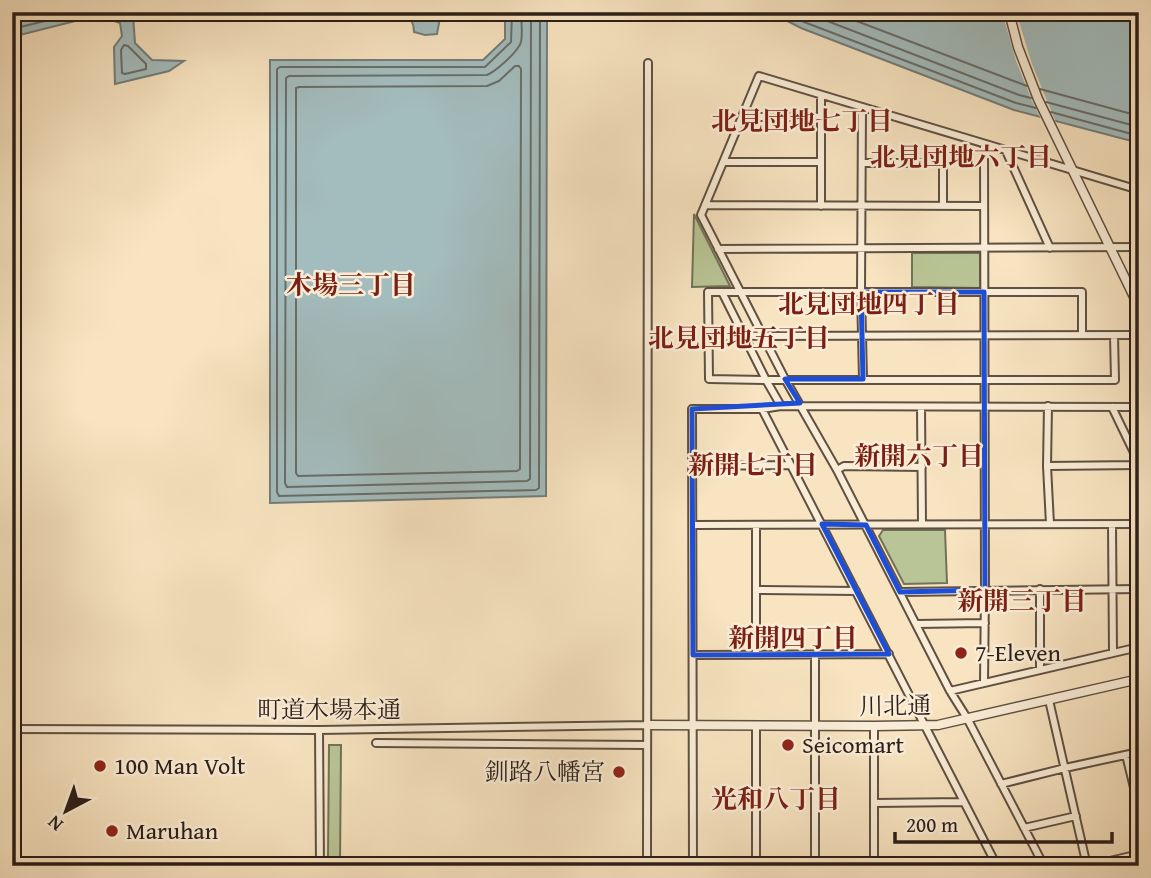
<svg xmlns="http://www.w3.org/2000/svg" width="1151" height="878" viewBox="0 0 1151 878" font-family="'Gentium Book Plus','Noto Serif JP',serif">
<rect width="100%" height="100%" fill="#f8e4c1"/>
<filter id="stains"><feTurbulence type="fractalNoise" baseFrequency=".00286" numOctaves="4"/><feColorMatrix values="0 0 0 0 .2 0 0 0 0 .09 0 0 0 0 .02 0 0 0 .5 -.17"/></filter>
<radialGradient id="worn" r=".72"><stop offset=".6" stop-color="#630" stop-opacity="0"/><stop offset="1" stop-color="#630" stop-opacity=".3"/></radialGradient>
<!-- green -->
<path fill="#b9c596" stroke="#727257" stroke-width="2" d="M1131 192 1139 194V225H1132Z
M694 214 730 286 692 287Z
M912 253H980V288L912 287Z
M883 530H945L947 583 904 584 879 536Z
M329 745H341L340 866H332L328 858Z"/>
<!-- water -->
<path fill="#a3bcbd" stroke="#737d7b" stroke-width="2" d="M12 12H136L133 15 135 43 152 60 184 61 169 71 115 84 114 47 122 36 120 23 114 21V16H95L12 37Z
M402 12H441L437 34 425 35 414 32C414 23 411 17 402 12Z
M505 12H547L546 496 270 503V60H483L505 39Z
M770 12H1139V143L1014 110 801 28Z"/>
<!-- pier -->
<path fill="#f8e4c1" d="M1002 12H1016L1032 64 1057 125 1042 121 1032 101 1016 61Z"/>
<g fill="none" stroke-linecap="round" stroke-linejoin="round">
<!-- shore -->
<path stroke="#686d6a" stroke-width="2" d="M512 12 511 42 485 67H280L277 69V492L279 496 536 490 539 488 540 12
M521 12C521 22 523 33 521 42 518 52 496 71 487 75L289 76 286 78 285 483 287 487 527 481 530 479 531 12
M785 12 804 22 1016 103 1036 108
M804 12 1019 95 1031 98
M833 12 1027 86
M12 29 82 12
M124 45 128 46 146 64V69L125 74 122 73 121 50Z
M515 66H519L521 69 520 469 517 471 298 476 296 473V88L299 87 487 86 499 81Z
M1040 89 1139 116
M1046 102 1139 127
M1051 112 1139 136"/>
<!-- minor casing -->
<g stroke="#5f5042" stroke-width="10">
<path id="minor" d="M862 108 861 292 863 379
M742 117H821
M1006 151 1050 248
M724 162H821
M862 163H943V205
M705 205 984 206
M821 206V96
M718 249 1139 247
M722 292H1082V334
M709 336 1139 335
M781 406 766 380 722 292H708L709 379 766 380H1115L1114 335
M1048 406 1047 466 1050 524
M921 407 922 524
M1112 407 1139 463
M762 409 997 866
M693 466 790 465
M1047 466 1139 465
M837 470 844 466 922 467
M693 525 1139 524
M756 525V655
M1112 525 1113 653
M756 590 856 591
M900 592 1139 589
M916 624 985 623
M693 655 889 654
M815 655V866
M1040 670V589
M984 683 985 590 984 144
M950 691 1139 647
M1049 700 1087 866
M874 726V866
M12 729 319 730 647 725
M319 730 320 866
M376 743 647 745
M1126 755 1139 808
M1001 784 1065 768 1139 752
M874 803 964 802
M1024 828 1076 816
M647 866 648 63
M693 866 692 409H762L781 406 1139 407
M756 866V725
M1044 866 967 718 950 691 837 470 785 379 701 215 759 76 1139 190
M1089 866 1139 854"/>
</g>
<!-- tertiary casing -->
<g stroke="#5f5042" stroke-width="11">
<path id="tertiary" d="M1009 12 1018 47 1038 99 1139 307
M647 725 874 726 938 725 1139 679"/>
</g>
<!-- minor -->
<use href="#minor" stroke="#faedd7" stroke-width="6"/>
<!-- tertiary -->
<use href="#tertiary" stroke="#faedd7" stroke-width="8"/>
</g>
<!-- marked area -->
<path fill="none" stroke="#1d4ed8" stroke-width="5" stroke-linejoin="round" d="M861 292H984L985 590 900 592 866 525 822 524 889 654 693 655 692 409 800 403 785 379H863Z"/>
<!-- markers -->
<g fill="#8f2418" stroke="#faedd7" stroke-width="2.5">
<circle cx="961" cy="653" r="7"/>
<circle cx="788" cy="745" r="7"/>
<circle cx="100" cy="766" r="7"/>
<circle cx="619" cy="772" r="7"/>
<circle cx="112" cy="831" r="7"/>
</g>
<g text-anchor="middle" stroke-width="5" stroke-linejoin="round" paint-order="stroke">
<!-- poi labels -->
<g font-size="24" fill="#2c1e18" stroke="#faedd7" text-anchor="start">
<text x="975" y="661">7-Eleven</text>
<text x="802" y="753">Seicomart</text>
<text x="114" y="774">100 Man Volt</text>
<text x="605" y="780" text-anchor="end">釧路八幡宮</text>
<text x="126" y="839">Maruhan</text>
</g>
<!-- street labels -->
<g font-size="24" fill="#2c1e18" stroke="#faedd7">
<text transform="translate(895 706) rotate(-1)" y="8">川北通</text>
<text x="329" y="718">町道木場本通</text>
</g>
<!-- neighbourhood labels -->
<g font-size="26" font-weight="bold" fill="#7a1f14" stroke="#faedd7">
<text x="802" y="130">北見団地七丁目</text>
<text x="961" y="166">北見団地六丁目</text>
<text x="351" y="294">木場三丁目</text>
<text x="869" y="313">北見団地四丁目</text>
<text x="739" y="347">北見団地五丁目</text>
<text x="919" y="465">新開六丁目</text>
<text x="753" y="474">新開七丁目</text>
<text x="1022" y="610">新開三丁目</text>
<text x="793" y="647">新開四丁目</text>
<text x="776" y="808">光和八丁目</text>
</g>
</g>
<!-- margin -->
<rect width="1151" height="878" fill="none" stroke="#f8e4c1" stroke-width="42"/>
<rect x="14" y="14" width="1123" height="850" fill="none" stroke="#2c1e18" stroke-width="3.5"/>
<rect x="21" y="21" width="1109" height="836" fill="none" stroke="#2c1e18" stroke-width="2"/>
<!-- north arrow -->
<g transform="translate(66 811) rotate(221)" stroke="#faedd7" stroke-width="5" paint-order="stroke">
<path d="M0-5L12 26L0 18L-12 26Z" fill="#2c1e18"/>
<text y="-10" font-size="19" font-weight="bold" text-anchor="middle" fill="#2c1e18">N</text>
</g>
<!-- scale -->
<path d="M895 832v10h217v-10" fill="none" stroke="#2c1e18" stroke-width="3.5"/>
<text x="906" y="832" font-size="21" fill="#2c1e18" stroke="#faedd7" stroke-width="5" paint-order="stroke">200 m</text>
<rect width="100%" height="100%" filter="url(#stains)"/>
<rect width="100%" height="100%" fill="url(#worn)"/>
</svg>
